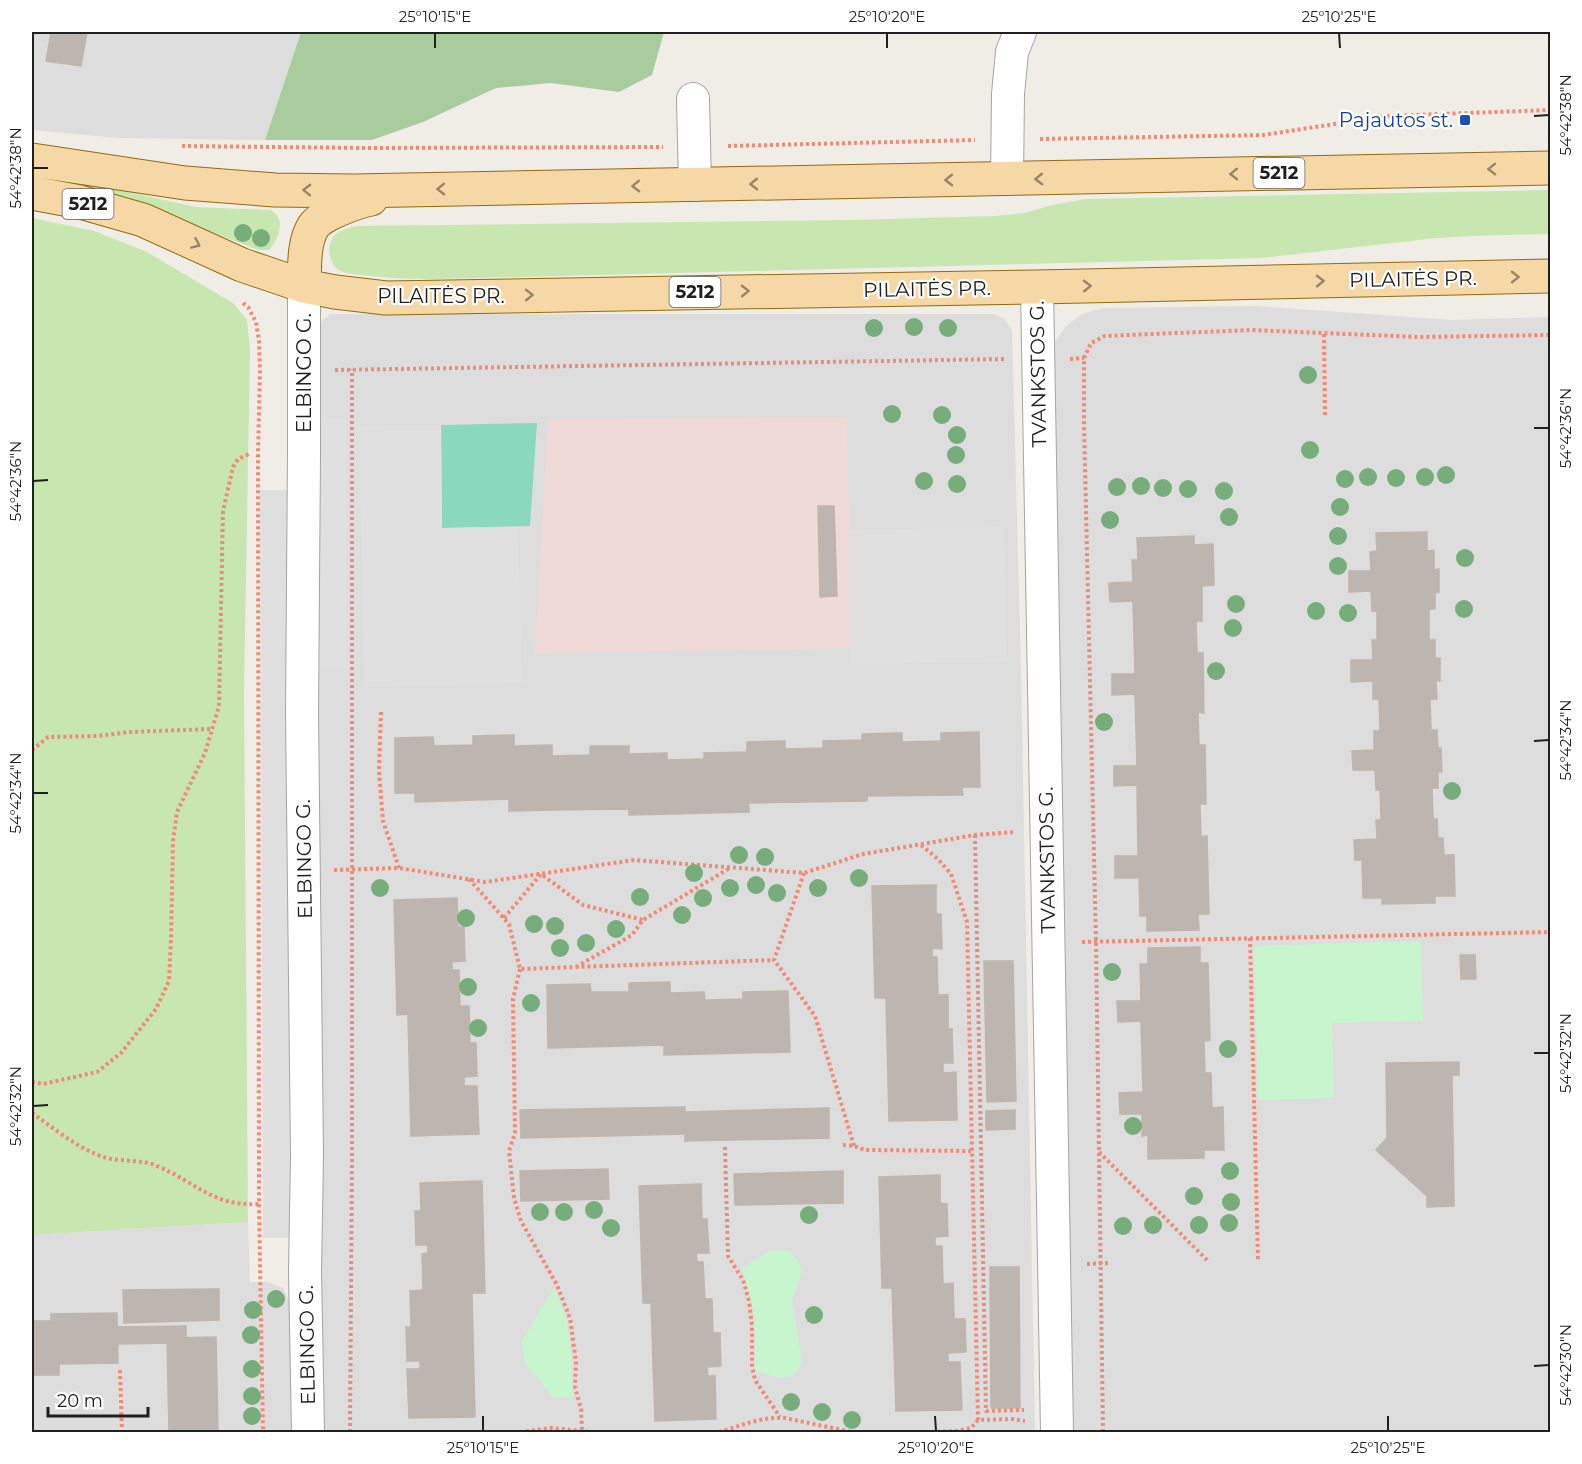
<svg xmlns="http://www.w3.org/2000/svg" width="1582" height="1464" viewBox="0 0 1582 1464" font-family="Montserrat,sans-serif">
<rect width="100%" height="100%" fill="#f0ede7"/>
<!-- residential -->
<path fill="#dedddd" d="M32 32H301L265 140 120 138 32 130Z
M1256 306 1453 320 1550 317V1432H1071L1050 363 1054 343 1065 327 1082 314 1103 308Z
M331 314H994L1005 319 1012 331 1021 668 1035 1432H319L318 688 319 668 317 330 323 320Z
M248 1222 250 1282H267L283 1288 291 1304 294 1432H32V1235Z"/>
<!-- commercial -->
<path fill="#efdad7" d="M847 417 851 648 535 653 548 420Z"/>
<!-- grass -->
<path fill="#c8e6b0" d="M32 170 195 207 270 210C287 218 279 239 269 250H259L187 223 32 177Z
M1550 190V234L1472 236 1436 238 1262 258 436 279C411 279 387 278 362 275 355 274 345 274 339 270 331 265 328 254 330 245 333 230 346 229 358 226L855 220 994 216 1025 213 1052 205 1085 199Z
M32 218 94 231 145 251 233 303 247 320 250 350 244 691 248 1222 32 1235Z"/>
<!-- forest -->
<path fill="#a9cc9e" d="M301 32H664L652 75 619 92 551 83 496 88 423 122 372 140H265Z"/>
<!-- park -->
<path fill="#c7f6ce" d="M1421 941 1423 1021 1332 1023 1334 1098 1258 1100 1254 946Z
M773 1249 789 1251 799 1262 802 1272 792 1300 802 1364 792 1377 779 1378 756 1371 754 1312 742 1268Z
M554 1288 567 1321 571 1354 573 1397 554 1398 525 1363 522 1341Z"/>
<!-- pitch -->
<path fill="#8ad9bf" d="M537 423 530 526 442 528 441 425Z"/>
<!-- parking -->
<path fill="#e0e0e0" d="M318 418 346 419 347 668H319Z
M441 425 442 528 518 527 522 683 364 687 359 426Z
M260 490H287L290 1238H263Z
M1004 527 1007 662 851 664 849 530Z"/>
<!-- building -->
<path fill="#bdb6b0" stroke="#c0b5aa" stroke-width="1.5" d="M51 32H87L81 66 46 61Z
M818 506H834L837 596 820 597Z
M1427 532V551L1434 550V570L1439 569V592L1435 593V609H1429V640H1435V658H1440V681L1436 680 1437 699H1430L1431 730H1437L1438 748H1441L1442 772H1438V788H1432L1433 819H1437L1438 838H1443L1444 855H1454L1455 896H1435V903L1382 904V898H1363L1362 860H1355L1354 840 1377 839 1376 820H1381L1380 790H1376L1375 770H1353L1352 751 1374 750V731H1380L1379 699H1373V681L1351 682V660H1373L1372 640H1377V611H1372L1371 591 1349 592V571H1371L1370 552 1377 551 1376 533Z
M1194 536V545L1213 544 1214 585 1202 586V621H1196L1197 653H1203L1204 713 1198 712 1199 745H1205L1206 804H1200L1201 837 1207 836 1209 914H1198L1199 930 1147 931V916H1140L1139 878H1115V856H1138L1137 785 1114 786V766H1137L1135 694 1112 695V674H1135L1133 601 1110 602 1109 583 1133 582 1132 560H1138L1137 538Z
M979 732 980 787H962L963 795 867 796V801L748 803 747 742 785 741V749L823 748V741L862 740V734L902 733V742L941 741V733Z
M514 735V746L552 745 553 810 509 811V799L415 802V793H395V738L433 737 434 746 473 745V736Z
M590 746H629V754L667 753V760L704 759V753L747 752 749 812 629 815V809L553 810 552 756 590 755Z
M936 885V914H941L942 949 932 948V957H937L938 995H948V1029H952L953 1063H943V1073L956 1072 957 1120 889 1121 886 998H875L872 886Z
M457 898 458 927H464L465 961 452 962V970H459L460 1006H469L470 1043H476L477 1076 464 1077V1086H477L479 1134 411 1136 408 1014 397 1015 394 900Z
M1200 947V963H1208L1210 1040 1204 1041 1205 1073H1211L1212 1108 1223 1107 1224 1150H1204V1158L1148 1159V1135L1142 1136V1114H1120L1119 1093 1143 1092 1141 1021 1118 1022 1117 1001H1141L1140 964H1148V948Z
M1460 955H1475L1476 979H1461Z
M984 961H1013L1016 1101 987 1102Z
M670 982V993L704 992 705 1000 743 999V992L788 991 790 1052 664 1055V1045L548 1048 547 985 590 984 591 992H629V983Z
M1459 1062V1075H1452L1454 1206 1427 1207V1196L1376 1150 1387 1138 1386 1063Z
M685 1107V1134L521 1138 520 1110Z
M829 1108V1138L685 1141V1112Z
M1015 1110V1129L986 1130V1111Z
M608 1169 609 1199 521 1201 520 1171Z
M843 1171V1203L735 1205 734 1174Z
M940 1175V1203L947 1204 948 1236 935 1237V1246H942L943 1284 953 1283 954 1319H965L966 1352 948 1353V1362H960L962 1410 896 1411 892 1288H882L879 1177Z
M482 1181 485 1293H472L475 1417 409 1418 407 1369H420V1361H407L406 1327 411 1328 410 1291 423 1290 422 1254 428 1253V1245H416L415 1211H421L420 1183Z
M701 1184 702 1219H707L709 1253H696L697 1262H703L705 1299H712L713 1333H720L721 1366 707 1367 708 1376H715L716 1419 655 1421 651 1303H643L639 1186Z
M990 1267H1019L1020 1408H991Z
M219 1289V1320L124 1323 123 1290Z
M117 1313 118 1363 59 1364V1375H32V1321H51V1314Z
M186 1326V1338H167V1343L118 1344 117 1327Z
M216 1337 218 1432H169L167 1338Z"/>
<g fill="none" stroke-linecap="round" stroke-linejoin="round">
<!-- minor casing -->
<g stroke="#a4a4a4" stroke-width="34">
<path id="minor" d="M693 99 695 185
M1007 179 1008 94 1012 52 1020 32
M304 286V454L302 713 307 1156 305 1271 308 1432
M1037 287 1057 1432"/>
</g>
<!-- major casing -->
<g stroke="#916c0a" stroke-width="35">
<path id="major" d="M32 160 185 183 275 190 354 191 1550 168
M32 193 80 202 143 220 242 265 304 286 335 292 386 298 1037 287 1550 276
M304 286C305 267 303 244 313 227 321 214 357 202 371 199"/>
</g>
<!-- path -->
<path stroke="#f18a77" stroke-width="4" stroke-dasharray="3 3" stroke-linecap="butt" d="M1040 139 1263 135 1387 116 1550 110
M182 146 367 148 663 147
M728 146 975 140
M243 303 248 307 256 322 259 341 260 371 258 454 259 1204 263 1432
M1324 334 1325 415
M1070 359 1084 358
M335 370 1006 359
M381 712 379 772 383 821 399 868
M32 750 48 737 97 736 130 732 211 729
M975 835 986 1411 1024 1410
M921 845 938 859 951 874 967 922 978 1420
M334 870 399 868 485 882 634 860 804 873 863 854 975 835 1015 832
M804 873 774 960 815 1016 854 1146
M469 879 509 924 520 969 774 960
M504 918 541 874 583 905 643 920
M1250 938 1258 1260
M1082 942 1550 932
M576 967 632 935 643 920 730 868
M520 969 513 999 515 1133 509 1151 514 1198 521 1221 557 1285 570 1318 576 1362 575 1387 581 1409 582 1430
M32 1082 43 1084 97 1072 121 1053 156 1009 169 981 171 940 173 841 177 812 205 753 219 706 223 511 233 467 238 459 249 454
M32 1113C55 1129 79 1150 107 1158 123 1162 142 1159 157 1166 196 1182 213 1207 259 1204
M843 1145 854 1146 865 1150 972 1151
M725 1147 728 1256 743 1280 749 1301 752 1326V1366L755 1380 780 1417
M1099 1152 1208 1261
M1087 1264 1108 1263
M120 1370 122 1432
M350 1432 352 1155V369
M520 1432 552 1428 592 1432
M719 1432C741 1426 762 1416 785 1418L852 1432
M931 1432 956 1431 971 1428 978 1420 1013 1419 1025 1421
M1103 1432 1096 942 1084 423V358L1091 343 1105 336 1250 330 1419 337 1550 335"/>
<!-- minor -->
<use href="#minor" stroke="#fff" stroke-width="32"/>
<!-- major -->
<use href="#major" stroke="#f6d8a6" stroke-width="33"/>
</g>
<!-- trees -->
<g fill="#76ad7a">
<circle cx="243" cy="233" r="9"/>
<circle cx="261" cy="238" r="9"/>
<circle cx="914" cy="327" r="9"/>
<circle cx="874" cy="328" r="9"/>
<circle cx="948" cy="328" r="9"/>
<circle cx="1308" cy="375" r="9"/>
<circle cx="892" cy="414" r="9"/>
<circle cx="942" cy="415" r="9"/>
<circle cx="957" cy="435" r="9"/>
<circle cx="1310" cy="450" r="9"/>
<circle cx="956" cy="455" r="9"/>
<circle cx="1446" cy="475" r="9"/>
<circle cx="1368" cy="477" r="9"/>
<circle cx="1425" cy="477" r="9"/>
<circle cx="1396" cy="478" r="9"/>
<circle cx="1345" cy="479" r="9"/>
<circle cx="924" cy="481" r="9"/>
<circle cx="957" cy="484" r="9"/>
<circle cx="1141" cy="486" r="9"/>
<circle cx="1117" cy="487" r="9"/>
<circle cx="1163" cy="488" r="9"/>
<circle cx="1188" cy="489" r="9"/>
<circle cx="1224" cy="491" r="9"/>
<circle cx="1340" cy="507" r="9"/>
<circle cx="1229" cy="517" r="9"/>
<circle cx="1110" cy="520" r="9"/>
<circle cx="1338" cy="536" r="9"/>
<circle cx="1465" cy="558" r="9"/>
<circle cx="1338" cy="566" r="9"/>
<circle cx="1236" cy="604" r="9"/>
<circle cx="1464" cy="609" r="9"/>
<circle cx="1316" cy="611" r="9"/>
<circle cx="1348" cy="613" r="9"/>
<circle cx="1233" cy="628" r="9"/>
<circle cx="1216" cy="671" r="9"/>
<circle cx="1104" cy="722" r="9"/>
<circle cx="1452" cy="791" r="9"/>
<circle cx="739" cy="855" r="9"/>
<circle cx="765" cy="857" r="9"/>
<circle cx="694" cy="873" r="9"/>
<circle cx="859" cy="878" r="9"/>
<circle cx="756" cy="885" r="9"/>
<circle cx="380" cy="888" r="9"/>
<circle cx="730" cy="888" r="9"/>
<circle cx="818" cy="888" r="9"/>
<circle cx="777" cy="893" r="9"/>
<circle cx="640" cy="897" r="9"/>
<circle cx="703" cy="898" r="9"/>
<circle cx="682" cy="915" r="9"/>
<circle cx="466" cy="918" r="9"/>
<circle cx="534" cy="924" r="9"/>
<circle cx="555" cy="926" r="9"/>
<circle cx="616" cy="929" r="9"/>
<circle cx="586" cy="943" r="9"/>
<circle cx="560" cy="948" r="9"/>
<circle cx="1112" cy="972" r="9"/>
<circle cx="468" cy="987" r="9"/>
<circle cx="531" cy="1003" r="9"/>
<circle cx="478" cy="1028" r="9"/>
<circle cx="1228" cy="1049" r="9"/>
<circle cx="1133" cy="1126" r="9"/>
<circle cx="1230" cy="1171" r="9"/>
<circle cx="1194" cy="1196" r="9"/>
<circle cx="1231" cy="1202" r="9"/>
<circle cx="594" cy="1210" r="9"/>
<circle cx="540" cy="1212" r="9"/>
<circle cx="564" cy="1212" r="9"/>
<circle cx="809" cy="1215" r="9"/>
<circle cx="1229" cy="1223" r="9"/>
<circle cx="1153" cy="1225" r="9"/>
<circle cx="1199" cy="1225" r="9"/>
<circle cx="1123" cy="1226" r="9"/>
<circle cx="611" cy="1228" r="9"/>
<circle cx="276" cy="1299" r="9"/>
<circle cx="253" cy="1310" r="9"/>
<circle cx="814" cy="1315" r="9"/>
<circle cx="251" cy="1335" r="9"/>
<circle cx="252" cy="1369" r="9"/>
<circle cx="252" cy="1396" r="9"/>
<circle cx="791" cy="1402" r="9"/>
<circle cx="822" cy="1412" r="9"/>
<circle cx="252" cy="1416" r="9"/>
<circle cx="852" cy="1420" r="9"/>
</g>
<!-- one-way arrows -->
<defs><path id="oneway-chevron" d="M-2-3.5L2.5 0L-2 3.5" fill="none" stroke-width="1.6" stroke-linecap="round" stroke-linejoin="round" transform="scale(1.5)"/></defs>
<g stroke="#96856a">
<use href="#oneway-chevron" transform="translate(1492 169) rotate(179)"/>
<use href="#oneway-chevron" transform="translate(1234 174) rotate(179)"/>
<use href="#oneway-chevron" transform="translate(1039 179) rotate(179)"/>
<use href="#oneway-chevron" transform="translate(949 180) rotate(179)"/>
<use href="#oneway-chevron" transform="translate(754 184) rotate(179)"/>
<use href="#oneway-chevron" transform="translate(636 186) rotate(179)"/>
<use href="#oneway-chevron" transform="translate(441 189) rotate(179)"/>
<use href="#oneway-chevron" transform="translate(307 190) rotate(-179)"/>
<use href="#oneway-chevron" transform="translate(196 244) rotate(24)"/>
<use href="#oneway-chevron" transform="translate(1515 277) rotate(-1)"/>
<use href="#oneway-chevron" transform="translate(1320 281) rotate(-1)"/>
<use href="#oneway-chevron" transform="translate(1087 286) rotate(-1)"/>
<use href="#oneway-chevron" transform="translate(745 291) rotate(-1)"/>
<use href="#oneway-chevron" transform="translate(529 295) rotate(-1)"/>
</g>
<!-- ticks -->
<path fill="none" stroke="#202020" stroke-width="2" d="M435 33V48M887 33V48M1339 33 1340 48M1534 116 1549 115M33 168H48M1534 428H1549M33 481 48 480M1534 741 1549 740M33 793H48M1534 1053H1549M33 1106 48 1105M1534 1366 1549 1365M483 1416V1431M935 1416 936 1431M1388 1416V1431"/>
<!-- markers -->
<rect fill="#1a4fb4" stroke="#fff" stroke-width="2" x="1459" y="114" width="12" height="12" rx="3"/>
<g text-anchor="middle" stroke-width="4.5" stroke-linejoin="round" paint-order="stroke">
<!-- shield labels -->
<g fill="#fff" stroke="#636363" stroke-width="1.5">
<rect x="1253.5" y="158" width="51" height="30" rx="4.5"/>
<rect x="62.5" y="189" width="51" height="30" rx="4.5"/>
<rect x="669.5" y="277" width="51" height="30" rx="4.5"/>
</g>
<g font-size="18" font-weight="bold" fill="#202020">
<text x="1279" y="179">5212</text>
<text x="88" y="210">5212</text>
<text x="695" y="298">5212</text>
</g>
<!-- transit labels -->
<g font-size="20" fill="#164399" stroke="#fff" text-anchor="end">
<text x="1453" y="127">Pajautos st.</text>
</g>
<!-- street labels -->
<g font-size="20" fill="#202020" stroke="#fff">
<text transform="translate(1413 279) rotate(-1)" y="7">PILAITĖS PR.</text>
<text transform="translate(927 289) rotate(-1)" y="7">PILAITĖS PR.</text>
<text x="441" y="303">PILAITĖS PR.</text>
<text transform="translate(304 373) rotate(-90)" y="7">ELBINGO G.</text>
<text transform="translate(1038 374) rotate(-91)" y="7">TVANKSTOS G.</text>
<text transform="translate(304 859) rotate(-91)" y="7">ELBINGO G.</text>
<text transform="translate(1047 860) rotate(-91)" y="7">TVANKSTOS G.</text>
<text transform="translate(307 1345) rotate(-91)" y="7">ELBINGO G.</text>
</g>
</g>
<!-- border -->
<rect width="1582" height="1464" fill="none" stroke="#ffffff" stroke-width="66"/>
<!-- scale -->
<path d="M48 1407v9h100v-9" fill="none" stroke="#202020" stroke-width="3"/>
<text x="57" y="1407" font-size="18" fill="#202020" stroke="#ffffff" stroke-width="4.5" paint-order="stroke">20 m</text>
<rect x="33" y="33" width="1516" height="1398" fill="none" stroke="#202020" stroke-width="2"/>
<g font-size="15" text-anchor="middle" fill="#202020">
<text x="435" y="22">25°10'15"E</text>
<text x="887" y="22">25°10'20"E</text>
<text x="1339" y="22">25°10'25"E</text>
<text transform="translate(1566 115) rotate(-90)" y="5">54°42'38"N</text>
<text transform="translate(16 168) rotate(-90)" y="5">54°42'38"N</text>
<text transform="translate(1566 428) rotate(-90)" y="5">54°42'36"N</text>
<text transform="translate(16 481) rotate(-90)" y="5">54°42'36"N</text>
<text transform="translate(1566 740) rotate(-90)" y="5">54°42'34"N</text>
<text transform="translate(16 793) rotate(-90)" y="5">54°42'34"N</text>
<text transform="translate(1566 1053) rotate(-90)" y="5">54°42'32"N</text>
<text transform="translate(16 1106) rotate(-90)" y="5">54°42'32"N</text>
<text transform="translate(1566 1365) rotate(-90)" y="5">54°42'30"N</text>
<text x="483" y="1453">25°10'15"E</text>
<text x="936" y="1453">25°10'20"E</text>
<text x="1388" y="1453">25°10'25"E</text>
</g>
</svg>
